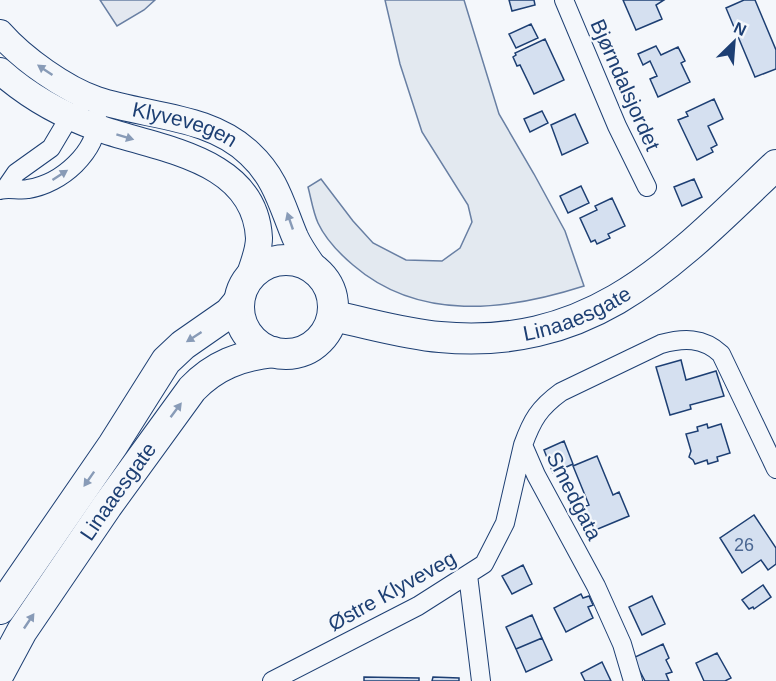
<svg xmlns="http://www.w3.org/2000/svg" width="776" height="681" viewBox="0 0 776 681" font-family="Arial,sans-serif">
<rect width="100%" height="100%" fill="#f4f7fb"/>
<!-- green -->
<path fill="#e3e9f0" stroke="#687fa3" stroke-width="1.5" d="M385 0H464L499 114 534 174 565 231 584 286C506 311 419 322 353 265 340 254 325 238 318 223 313 212 311 198 308 187L321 179 353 221 373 243 406 260 442 261 460 248 472 222 468 205 422 132 400 64Z"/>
<!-- parking -->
<path fill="#e3e8f0" stroke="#687fa3" stroke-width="1.5" d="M100 0H155L144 10 117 26Z"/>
<!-- building -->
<path fill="#d5e0f0" stroke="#1d3f73" stroke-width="1.5" d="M509 0H534L535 5 512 11Z
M623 0H664L656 5 662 19 636 30Z
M744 0H755L776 50V69L755 77 726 8Z
M531 24 538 38 516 48 509 34Z
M545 39 564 80 534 94 520 65 517 66 513 57 516 55 515 53Z
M656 46 661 55 678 47 685 61 681 63 690 82 658 97 650 79 657 76 650 61 643 65 638 54Z
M714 99 723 119 708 126 717 145 711 148 713 152 697 160 678 120 688 116 686 112Z
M542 111 548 123 530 132 524 119Z
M575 114 588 143 562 155 551 125Z
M694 179 702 197 682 206 674 187Z
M581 186 589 203 568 213 560 196Z
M612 198 625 226 608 234 610 238 597 244 595 240 591 242 580 218 597 210 595 206Z
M681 360 686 380 716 371 724 396 690 405 691 409 670 415 656 367Z
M707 424 708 428 721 424 730 453 717 457 718 461 708 464 707 460 695 464 693 460 689 457 691 451 686 434 698 431 697 427Z
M564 441 573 464 553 473 544 450Z
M597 456 613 495 619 492 629 516 593 531 583 507 589 505 573 466Z
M754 515 776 548V564L768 570 761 560 742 573 720 538Z
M523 565 532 584 512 594 502 576Z
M763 585 771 597 754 609 753 607 749 609 742 600Z
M581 594 583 598 589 596 593 605 588 607 593 618 566 632 554 608Z
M652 596 665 624 642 635 629 607Z
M532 615 542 638 516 649 506 627Z
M542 638 552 660 526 672 516 649Z
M663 644 669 658 666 660 672 672 666 674 669 681H645L633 658Z
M717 653 731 678 725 681H704L696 663Z
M602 662 611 681H585L581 673Z
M364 677 419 678V681H364Z
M433 677 459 678V681H432Z"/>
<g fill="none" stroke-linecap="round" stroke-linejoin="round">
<!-- minor casing -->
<g stroke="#1d3f73" stroke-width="20">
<path id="minor" d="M564 0 617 126 647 187
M5 189 16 173 51 148 70 116 79 111
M0 190C9 187 19 191 28 189 61 184 98 152 97 117
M468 575 481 681
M272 681 418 606 484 564 505 523 523 445
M633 681 622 644 596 586 536 475 523 445C532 420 539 408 561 392L661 344C683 338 703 337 721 354L776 469"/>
</g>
<!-- secondary casing -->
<g stroke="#1d3f73" stroke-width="28">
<g id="secondary">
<path id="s1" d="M0 33C23 59 65 89 97 100 148 117 210 115 250 154 276 178 282 206 295 237 301 250 309 260 317 272"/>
<path d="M0 71C28 96 62 115 98 128 156 149 255 157 259 238 259 251 253 265 249 277"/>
</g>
</g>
<!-- trunk casing -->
<g stroke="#1d3f73" stroke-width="32">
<g id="trunk">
<circle cx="286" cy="307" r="47"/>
<path id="s2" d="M333 316C368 323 404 334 440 337 594 351 674 262 776 165"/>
<path d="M0 609 113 445 166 361 183 345 229 313 239 301"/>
<path id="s3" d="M0 672 22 631 107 506 192 389C215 365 240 356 273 352"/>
</g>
</g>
<!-- minor -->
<use href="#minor" stroke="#f4f7fb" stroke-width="18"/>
<!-- secondary -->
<use href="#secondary" stroke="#f4f7fb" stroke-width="26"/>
<!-- trunk -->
<use href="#trunk" stroke="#f4f7fb" stroke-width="30"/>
</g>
<!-- one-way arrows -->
<defs><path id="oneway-solid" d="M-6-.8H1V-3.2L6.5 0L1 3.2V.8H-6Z" transform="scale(1.5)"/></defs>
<g fill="#889bb7">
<use href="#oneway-solid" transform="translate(45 70) rotate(-146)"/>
<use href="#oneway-solid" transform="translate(125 137) rotate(17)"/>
<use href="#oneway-solid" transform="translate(60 175) rotate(-33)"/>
<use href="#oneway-solid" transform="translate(290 221) rotate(-109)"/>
<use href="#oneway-solid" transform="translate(194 337) rotate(147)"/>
<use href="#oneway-solid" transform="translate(176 410) rotate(-53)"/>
<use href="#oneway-solid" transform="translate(89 479) rotate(125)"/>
<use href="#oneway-solid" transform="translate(29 621) rotate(-56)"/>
</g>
<g text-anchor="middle" stroke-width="4.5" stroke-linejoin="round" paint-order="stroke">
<!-- number labels -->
<g font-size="18" fill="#4b6792">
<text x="744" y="551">26</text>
</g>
<!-- street labels -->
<g font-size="21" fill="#1d3f73" stroke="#f4f7fb">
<text transform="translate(625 85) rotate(66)" y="7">Bjørndalsjordet</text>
<text dy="7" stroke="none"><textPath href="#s1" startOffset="210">Klyvevegen</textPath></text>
<text dy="7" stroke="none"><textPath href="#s2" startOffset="250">Linaaesgate</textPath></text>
<text dy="7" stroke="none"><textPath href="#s3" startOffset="216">Linaaesgate</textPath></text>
<text transform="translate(574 496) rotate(63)" y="7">Smedgata</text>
<text transform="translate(392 591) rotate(-29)" y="7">Østre Klyveveg</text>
</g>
</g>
<!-- north arrow -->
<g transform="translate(734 42) rotate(25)" stroke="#f4f7fb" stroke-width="4.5" paint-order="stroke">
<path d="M0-4.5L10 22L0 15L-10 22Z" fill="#1d3f73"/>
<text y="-9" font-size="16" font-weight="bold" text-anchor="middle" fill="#1d3f73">N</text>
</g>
</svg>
